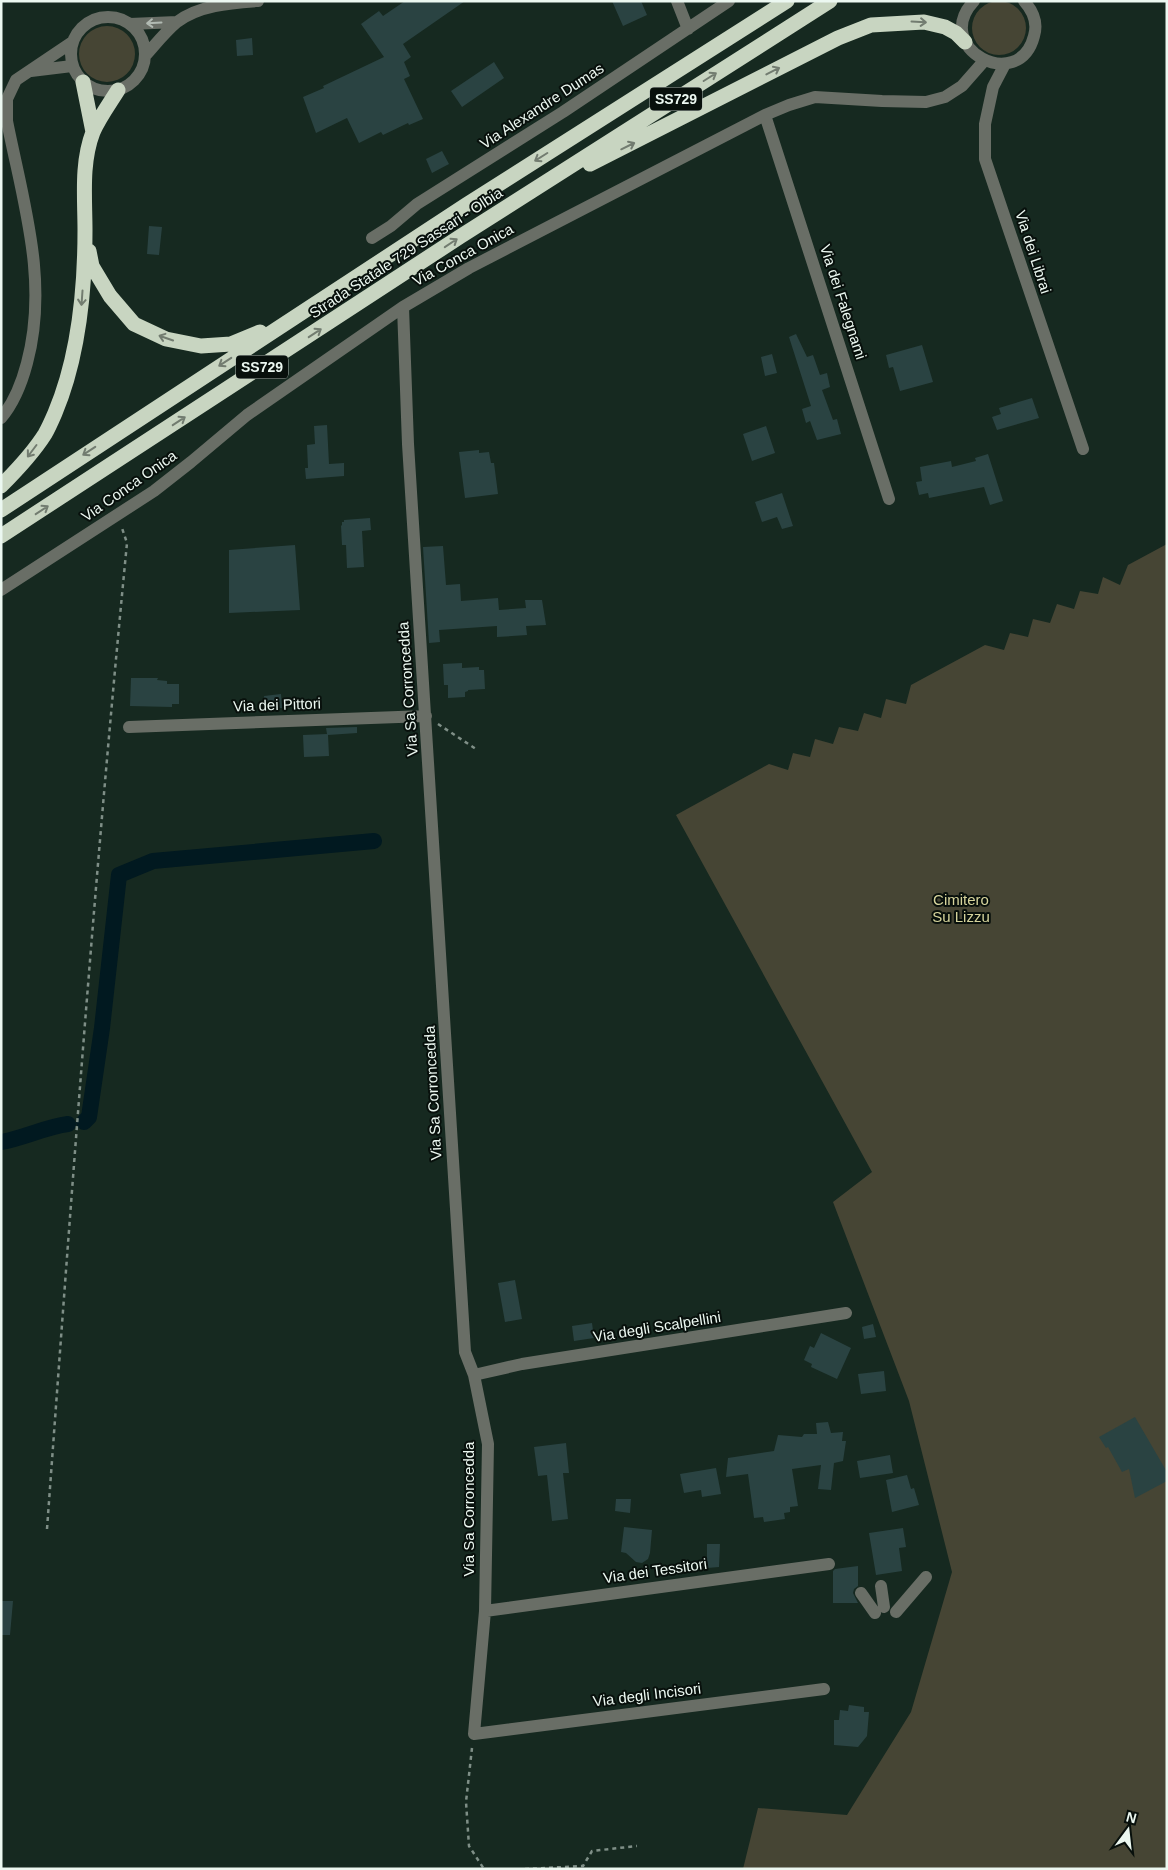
<svg xmlns="http://www.w3.org/2000/svg" width="1168" height="1870" viewBox="0 0 1168 1870" font-family="Arial,sans-serif">
<rect width="100%" height="100%" fill="#162920"/>
<!-- green -->
<path fill="#464534" d="M972 28a27 27 0 1 1 54 0a27 27 0 1 1-54 0Z
M79 54a28 28 0 1 1 56 0a28 28 0 1 1-56 0Z
M1167 544V1869H743L758 1808 847 1815 911 1712 952 1572 909 1401 833 1202 872 1172 676 815 769 764 788 770 793 753 810 757 815 739 833 744 839 727 858 731 864 713 881 718 886 699 906 704 911 685 985 645 1004 650 1010 633 1028 637 1033 619 1050 623 1057 604 1074 609 1080 591 1098 594 1103 577 1120 585 1128 565Z"/>
<g fill="none" stroke-linecap="round" stroke-linejoin="round">
<!-- canal -->
<path stroke="#011920" stroke-width="16" d="M84 1122 89 1117 102 1028 119 875 153 861 374 841
M1 1142C24 1138 45 1127 68 1124"/>
</g>
<!-- building -->
<path fill="#2a4342" d="M405 1H465L403 44 411 57 404 62 410 76 404 79 423 119 409 125 408 123 383 135 381 132 359 143 347 118 316 133 303 97 324 88 323 86 384 57 361 24 379 11 383 16Z
M612 1H641L647 15 623 26Z
M252 38 253 55 237 56 236 40Z
M494 62 504 78 462 107 451 91Z
M442 151 449 164 432 173 426 159Z
M149 226 162 227 159 255 147 254Z
M796 334 807 357 813 355 820 375 827 373 830 387 822 390 833 420 837 419 841 434 817 440 810 421 806 423 802 409 811 406 789 337Z
M922 345 933 382 900 391 893 367 889 368 886 355Z
M772 354 777 373 765 376 761 357Z
M1032 398 1039 418 997 430 992 417 1001 414 999 408Z
M327 425 329 464 344 463V476L306 479 305 468H308L307 445 315 444 314 426Z
M766 426 775 453 752 461 743 434Z
M479 450V453L489 452 491 463H494L498 494 465 498 459 452Z
M988 454 1003 501 990 505 984 487 929 498 928 493 919 495 916 482 922 481 920 467 951 461 952 467 976 461 975 458Z
M782 493 793 526 782 529 777 517 762 522 755 502Z
M370 518 371 530 362 531 364 567 347 568 346 545H342L341 526 342 525V522H344V520Z
M295 545 300 610 229 613V550Z
M443 546 446 585 460 584 461 601 498 598 499 610 526 608 525 600H542L546 625 526 626 527 635 497 637V626L439 630 440 642 429 643 423 547Z
M462 663V668L479 667V670H484L485 689 468 690V691L465 692V697L448 698V685H444L443 664Z
M131 678H158L157 680 167 681V684H179V704H172V707L130 706Z
M281 694 282 708 265 709 264 696Z
M357 727V733L328 735 329 756 304 757 303 735 327 734 326 728Z
M515 1280 522 1319 505 1322 498 1283Z
M592 1323 594 1338 574 1341 572 1326Z
M873 1324 876 1337 864 1339 862 1327Z
M821 1333 851 1348 837 1379 811 1367 812 1364 804 1360 810 1346 814 1348Z
M884 1371 886 1391 861 1394 858 1374Z
M1135 1417 1167 1472V1481L1135 1498 1129 1469 1122 1472 1108 1447 1106 1448 1099 1437Z
M828 1422 831 1433 843 1432 842 1441H846L843 1461 834 1463 831 1490 818 1489 821 1465 792 1469 798 1506 790 1507V1512L784 1513 785 1519 764 1522 763 1517 754 1518 748 1474 726 1477 728 1458 774 1451 778 1435 802 1437 804 1434H817L816 1423Z
M566 1443 569 1473H563L568 1519 552 1521 547 1475 538 1476 534 1447Z
M890 1455 893 1473 860 1478 857 1461Z
M716 1468 721 1494 702 1497 701 1490 684 1493 680 1474Z
M907 1475 911 1489 914 1488 919 1505 892 1512 886 1480Z
M616 1499H631L630 1513 615 1511Z
M624 1527 652 1530 650 1553 648 1559 642 1563 636 1562 626 1553 621 1552Z
M903 1528 906 1547 899 1548 902 1571 876 1575 869 1533Z
M707 1544H720L719 1567 707 1568Z
M858 1566V1586L854 1589 853 1593 858 1603H833V1571L835 1569Z
M1 1601H13L10 1635H1Z
M849 1705 864 1707V1712H869L867 1736 858 1747 834 1745V1720H839L840 1710 848 1711Z"/>
<g fill="none" stroke-linecap="round" stroke-linejoin="round">
<!-- path -->
<path stroke="#7f8f87" stroke-width="2.5" stroke-dasharray="4 4" stroke-linecap="butt" d="M438 724 476 749
M47 1529C71 1200 95 871 127 543L122 528
M472 1748 466 1802 469 1846 484 1869
M525 1869 583 1866 592 1851 637 1846"/>
<!-- minor -->
<path stroke="#696e66" stroke-width="12" d="M677 1 688 29
M974 1C930 48 1019 95 1034 36 1038 23 1033 11 1024 1
M71 54a37 37 0 1 1 74 0a37 37 0 1 1-74 0Z
M130 24 177 22
M145 56C155 45 165 32 177 22 199 5 231 3 258 1
M1005 64 993 87 985 124V159L1083 449
M31 71 72 66
M765 115 889 499
M372 238 391 226 417 204 563 112 729 1
M403 307 408 444 465 1352 474 1375 488 1444 485 1611 474 1734 824 1689
M1 418C14 403 22 382 27 363 49 281 23 202 7 121V99L16 80 71 43
M1 590 154 491 191 462 247 415 403 307 469 268 765 115 789 105 815 97 882 101 926 102 945 97 962 86 984 61
M129 727 426 716
M474 1375 522 1364 846 1313
M881 1586 884 1607
M861 1593 875 1613
M485 1611 829 1564
M896 1612 926 1577"/>
<!-- highway -->
<path stroke="#c8d5c1" stroke-width="15" d="M83 82 93 132
M590 164 838 38 871 25 924 22 945 27 956 33 965 42
M89 251 92 266 110 296 134 324 166 339 201 346 231 344 260 332
M1 486C17 470 33 453 45 434 49 427 52 420 55 413 79 356 85 292 85 230 85 198 81 163 93 132 99 118 110 103 118 90
M1 510 466 205 787 1
M1 536 461 236 830 1"/>
</g>
<!-- one-way arrows -->
<defs><path id="oneway-shaft" d="M-6 0H5M1.5-3L5.5 0L1.5 3" fill="none" stroke-width="1.6" stroke-linecap="round" stroke-linejoin="round" transform="scale(1.25)"/></defs>
<g stroke="#727c70">
<use href="#oneway-shaft" transform="translate(919 22) rotate(3)"/>
<use href="#oneway-shaft" transform="translate(773 71) rotate(-27)"/>
<use href="#oneway-shaft" transform="translate(710 77) rotate(-32)"/>
<use href="#oneway-shaft" transform="translate(628 146) rotate(-26)"/>
<use href="#oneway-shaft" transform="translate(541 157) rotate(148)"/>
<use href="#oneway-shaft" transform="translate(451 243) rotate(-34)"/>
<use href="#oneway-shaft" transform="translate(82 298) rotate(94)"/>
<use href="#oneway-shaft" transform="translate(315 333) rotate(-33)"/>
<use href="#oneway-shaft" transform="translate(166 338) rotate(-161)"/>
<use href="#oneway-shaft" transform="translate(225 362) rotate(147)"/>
<use href="#oneway-shaft" transform="translate(179 421) rotate(-33)"/>
<use href="#oneway-shaft" transform="translate(32 451) rotate(127)"/>
<use href="#oneway-shaft" transform="translate(89 451) rotate(147)"/>
<use href="#oneway-shaft" transform="translate(42 510) rotate(-33)"/>
</g>
<use stroke="#b1bab2" href="#oneway-shaft" transform="translate(154 23) rotate(177)"/>
<g text-anchor="middle" stroke-width="4" stroke-linejoin="round" paint-order="stroke">
<!-- shield labels -->
<g fill="#08100c" stroke="#a8b2ac" stroke-width="1">
<rect x="650" y="87.5" width="52" height="23" rx="4"/>
<rect x="236" y="355.5" width="52" height="23" rx="4"/>
</g>
<g font-size="14" font-weight="bold" fill="#ecf8f1">
<text x="676" y="104">SS729</text>
<text x="262" y="372">SS729</text>
</g>
<!-- street labels -->
<g font-size="15" fill="#ecf8f1" stroke="#08100c">
<text transform="translate(542 106) rotate(-33)" y="5">Via Alexandre Dumas</text>
<text transform="translate(1033 252) rotate(72)" y="5">Via dei Librai</text>
<text transform="translate(406 253) rotate(-33)" y="5">Strada Statale 729 Sassari - Olbia</text>
<text transform="translate(463 255) rotate(-29)" y="5">Via Conca Onica</text>
<text transform="translate(843 302) rotate(72)" y="5">Via dei Falegnami</text>
<text transform="translate(129 486) rotate(-35)" y="5">Via Conca Onica</text>
<text transform="translate(408 689) rotate(-94)" y="5">Via Sa Corroncedda</text>
<text transform="translate(277 705) rotate(-2)" y="5">Via dei Pittori</text>
<text transform="translate(433 1093) rotate(-93)" y="5">Via Sa Corroncedda</text>
<text transform="translate(657 1327) rotate(-9)" y="5">Via degli Scalpellini</text>
<text transform="translate(469 1509) rotate(-90)" y="5">Via Sa Corroncedda</text>
<text transform="translate(655 1571) rotate(-8)" y="5">Via dei Tessitori</text>
<text transform="translate(647 1695) rotate(-7)" y="5">Via degli Incisori</text>
</g>
<!-- park labels -->
<g font-size="15" fill="#d6d49c" stroke="#08100c">
<text x="961" y="905">Cimitero<tspan x="961" dy="17">Su Lizzu</tspan></text>
</g>
</g>
<!-- border -->
<rect width="1168" height="1870" fill="none" stroke="#ecf8f1" stroke-width="5"/>
<!-- north arrow -->
<g transform="translate(1128 1830) rotate(15)" stroke="#08100c" stroke-width="4" paint-order="stroke">
<path d="M0-4L9 19L0 12L-9 19Z" fill="#ecf8f1"/>
<text y="-8" font-size="14" font-weight="bold" text-anchor="middle" fill="#ecf8f1">N</text>
</g>
</svg>
